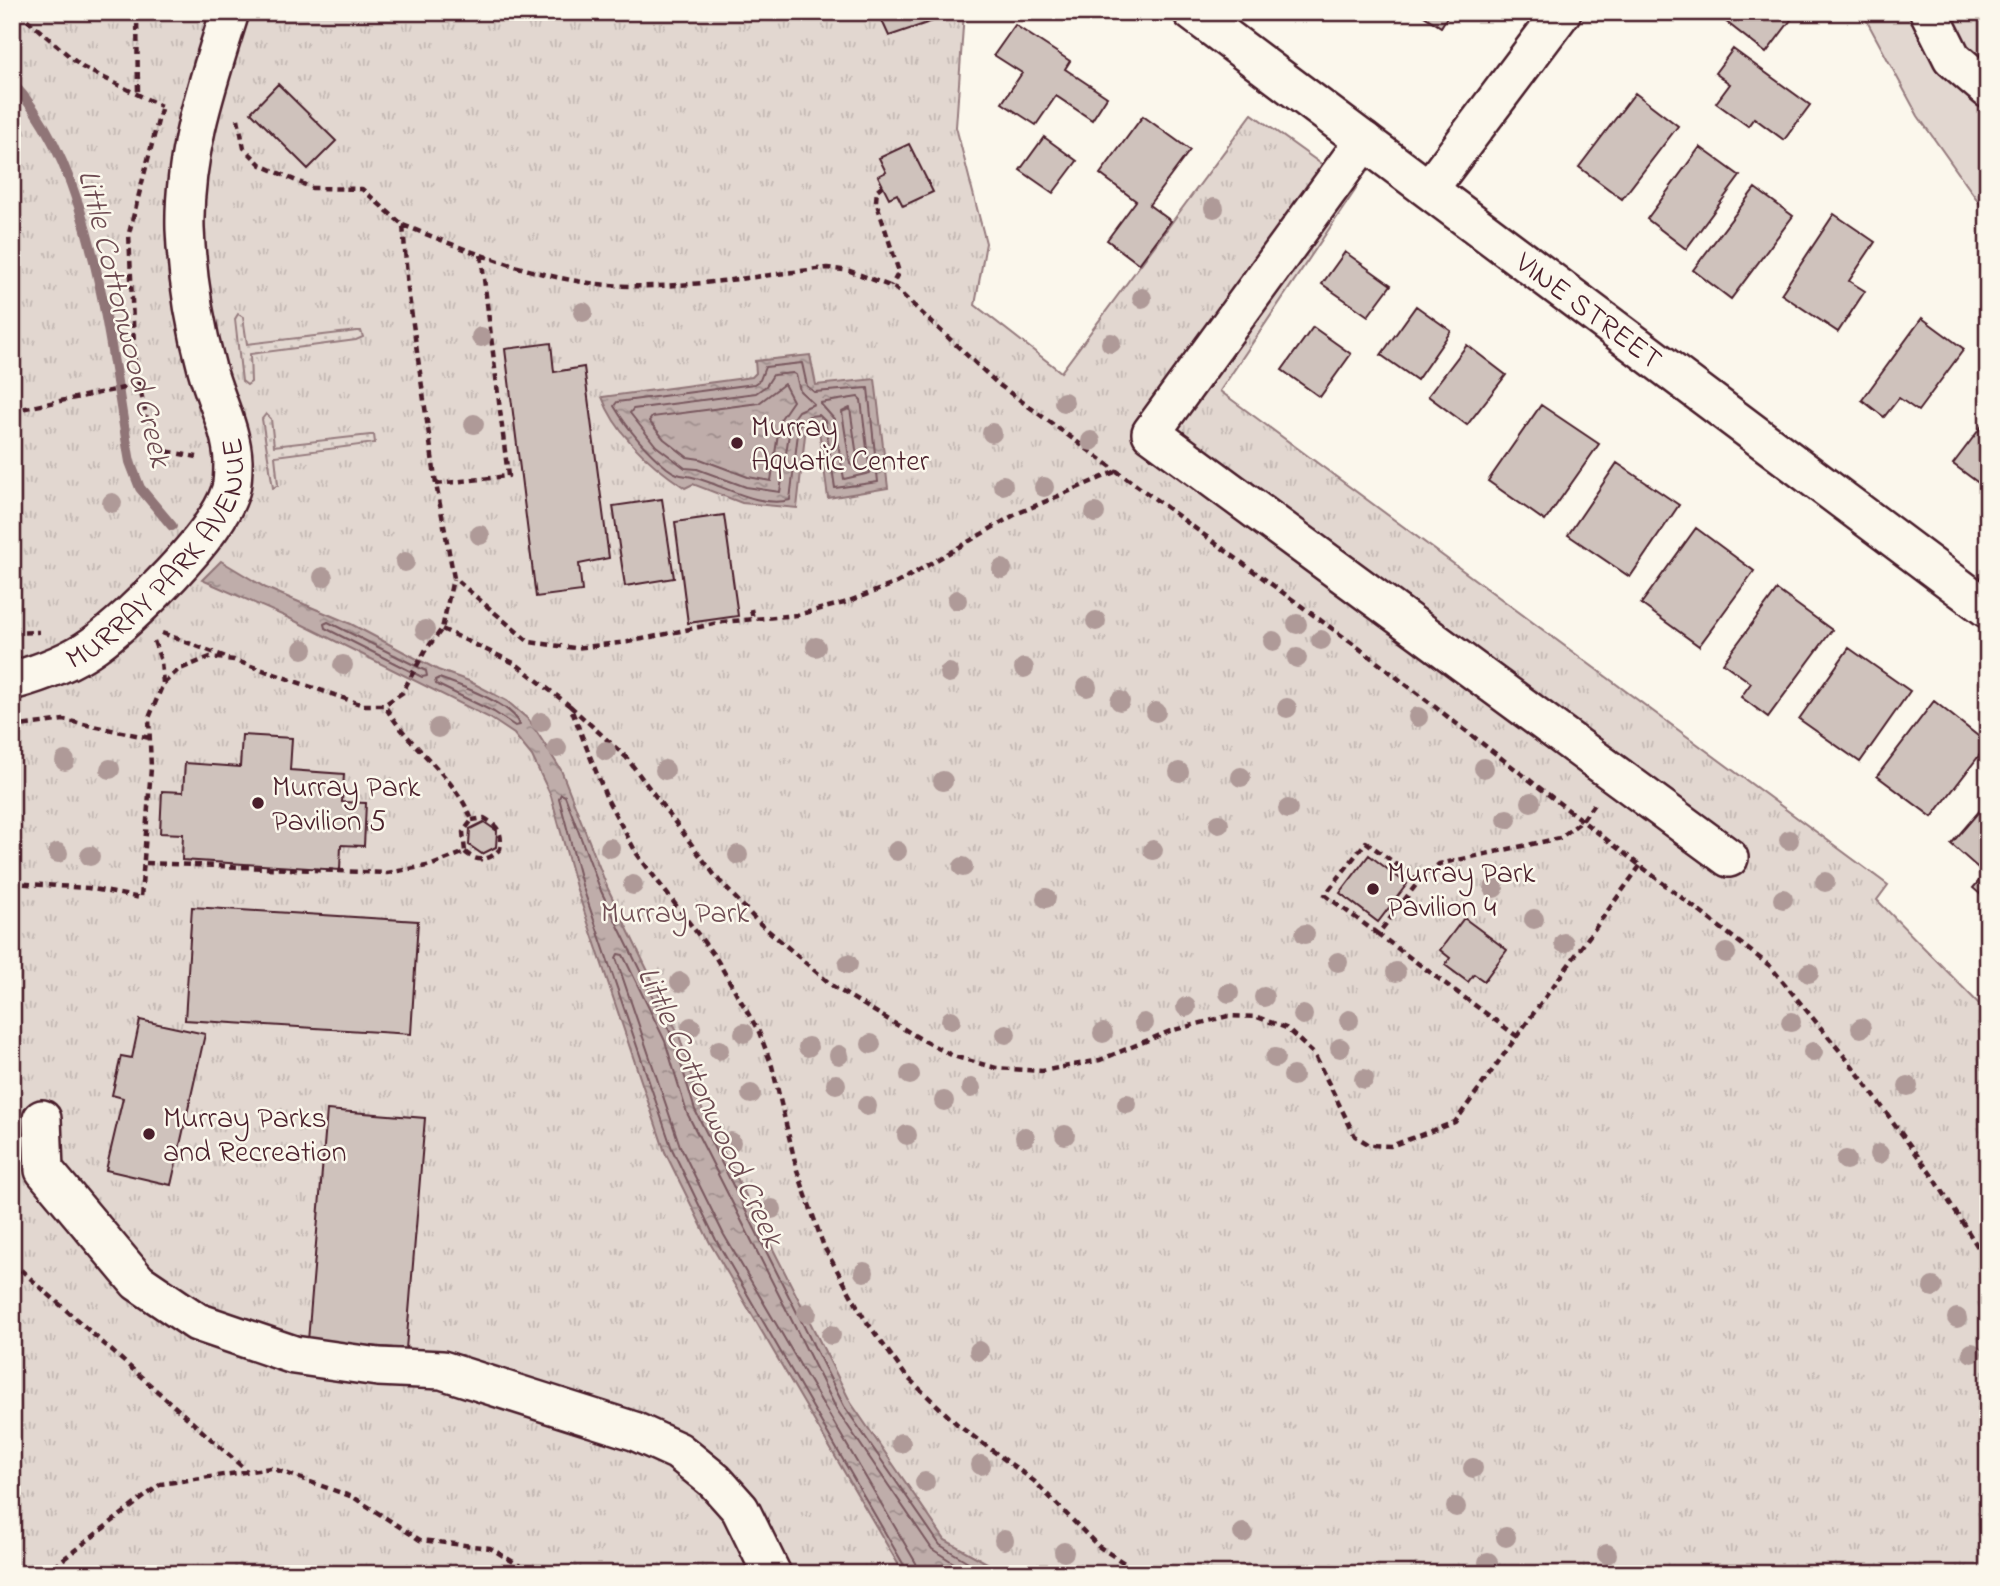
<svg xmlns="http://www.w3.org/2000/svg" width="2000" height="1586" viewBox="0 0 2000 1586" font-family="'Indie Flower',sans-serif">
<defs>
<pattern id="park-tufts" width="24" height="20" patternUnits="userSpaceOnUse" patternTransform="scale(1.75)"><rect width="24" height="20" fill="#e2d7d0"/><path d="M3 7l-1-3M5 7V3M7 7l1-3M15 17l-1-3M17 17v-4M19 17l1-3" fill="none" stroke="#c3b8b3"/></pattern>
<pattern id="garden-dots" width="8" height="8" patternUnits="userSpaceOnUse" patternTransform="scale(1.75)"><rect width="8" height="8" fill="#e2d7d0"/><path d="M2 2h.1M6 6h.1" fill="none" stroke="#c3b8b3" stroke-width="1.8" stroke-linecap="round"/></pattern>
<pattern id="water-ripples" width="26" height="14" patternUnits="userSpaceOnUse" patternTransform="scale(1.75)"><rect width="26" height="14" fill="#bfadaa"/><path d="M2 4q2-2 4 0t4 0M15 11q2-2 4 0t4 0" fill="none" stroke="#9d8c8b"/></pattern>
</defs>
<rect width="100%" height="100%" fill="#fbf7ec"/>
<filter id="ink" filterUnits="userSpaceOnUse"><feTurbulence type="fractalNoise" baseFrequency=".0143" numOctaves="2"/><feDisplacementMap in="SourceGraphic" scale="14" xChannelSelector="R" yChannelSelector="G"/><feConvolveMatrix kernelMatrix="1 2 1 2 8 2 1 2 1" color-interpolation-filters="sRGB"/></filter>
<g filter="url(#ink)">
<!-- grass -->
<path fill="#e2d7d0" stroke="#967b7e" stroke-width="2" d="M1862 12H1988V215L1918 116Z"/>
<!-- park -->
<path fill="url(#park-tufts)" stroke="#967b7e" stroke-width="2" d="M12 12H964L956 127 986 243 975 305 1061 372 1252 114 1356 189 1220 391 1888 885 1877 900 1988 1013V1574H12Z"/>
<!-- garden -->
<path fill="url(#garden-dots)" stroke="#967b7e" stroke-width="2" d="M238 314 243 317 247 344 357 331H361L363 337 356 340 250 354 251 382 247 385 242 381 235 319Z
M266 414 271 419 274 446 370 435H374L375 443 275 456 278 485 273 488 262 419Z"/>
<!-- water -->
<path fill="url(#water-ripples)" stroke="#907477" stroke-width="2" d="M810 355 816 385 875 379 888 488 828 498 818 422 806 426 797 508 742 503 693 484 685 488C652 466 616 435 602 397L752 377 756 373 755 361Z
M221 561 266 588 351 624 438 670 469 681 507 701 529 720 561 770 608 889 679 1035 701 1107 851 1403 945 1540 1007 1574H904L710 1243 665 1152 576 887 551 796 532 756 514 734 490 718 291 619 202 580Z"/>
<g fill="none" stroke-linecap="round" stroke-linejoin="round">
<!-- shore -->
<path stroke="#79585e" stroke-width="2" d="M802 363 807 386 814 392 868 388 878 482 835 488 825 421 819 415 809 416 799 425 790 500C759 508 725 486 696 478 684 474 680 478 667 468 646 451 628 429 614 406L617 402 754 384 760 380 765 367Z
M793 373 796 375 800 391 814 404 798 411 791 421 780 492 746 487 697 469 685 468 656 446 630 413 633 409 756 393 766 386 773 375Z
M784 384 793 401 780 420 771 481 748 477 700 459 687 457 664 439 649 421 652 417 759 403Z
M858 397 861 400 870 473 844 479 834 419 820 403Z
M850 408 858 463 854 467 850 464 842 412Z
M328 622 426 671 427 676 422 677 325 628 324 624Z
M439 678C459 685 514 704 520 725L515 726 494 712 436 684 435 680Z
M909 1574 716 1240 672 1149 582 885 559 798 561 794 565 796 601 891 673 1038 695 1110 844 1406 940 1545 988 1574
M918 1574 916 1563 724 1235 680 1146 616 958 618 954 623 955 665 1041 687 1113 837 1410 932 1549 971 1574"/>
<!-- stream -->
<path stroke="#907477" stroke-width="10" d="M12 83C94 167 110 349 130 462L140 488 172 526"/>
</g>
<!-- building -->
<path fill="#cfc2bc" stroke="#4a1f2b" stroke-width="2" d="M878 12H943L945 17 889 36Z
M1418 12H1450L1441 27Z
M1723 12H1797L1766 53 1720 17Z
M1015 25 1070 61 1065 69 1107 97 1092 120 1056 96 1036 125 1002 103 1022 73 994 55Z
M1733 49 1810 105 1784 140 1754 118 1748 126 1716 103 1730 84 1715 73Z
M278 84 336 141 308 169 251 112Z
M1635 93 1678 126 1622 199 1579 167Z
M1143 116 1190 150 1149 205 1171 221 1139 264 1107 240 1136 201 1100 174Z
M1044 137 1077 161 1053 193 1020 170Z
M909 144 933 192 903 206 897 194 889 198 878 176 886 172 879 158Z
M1700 147 1740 176 1686 249 1647 219Z
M1755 188 1793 216 1731 299 1693 270Z
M1834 214 1875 242 1849 281 1865 291 1838 332 1781 294Z
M1345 252 1391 285 1368 316 1322 284Z
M1416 306 1451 331 1417 380 1381 355Z
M1922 318 1964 349 1918 411 1899 398 1884 417 1862 400Z
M1313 327 1351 354 1320 397 1282 370Z
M551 343 554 372 584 367 609 558 579 564 582 591 536 597 505 349Z
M1467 345 1506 375 1467 425 1428 396Z
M1541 405 1599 444 1545 521 1488 481Z
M1988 418V490L1953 464Z
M1617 463 1679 505 1630 577 1568 535Z
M662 499 674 578 625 586 613 506Z
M724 515 738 616 688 623 675 522Z
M1696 528 1754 571 1699 646 1641 604Z
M1777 590 1832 630 1768 717 1741 697 1751 683 1723 663Z
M1849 648 1910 691 1860 762 1799 719Z
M1934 701 1988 744 1932 817 1877 776Z
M242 735 292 738 290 770 344 774 342 802 366 803 364 846 341 845 340 870 182 860 183 834 160 833 162 791 183 792 185 763 240 767Z
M1988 801V901L1973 888 1985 874 1951 844Z
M484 822 497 831 496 847 482 854 469 845 470 829Z
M1369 855 1407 884 1378 922 1340 893Z
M192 907 418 921 411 1034 185 1020Z
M1464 918 1507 950 1484 981 1474 974 1468 982 1445 965 1450 958 1440 950Z
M140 1020 205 1034 171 1185 106 1170 123 1098 112 1095 121 1056 132 1058Z
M327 1110 425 1118 406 1349 308 1341Z"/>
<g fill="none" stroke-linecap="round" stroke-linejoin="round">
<!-- minor casing -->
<g stroke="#4a1f2b" stroke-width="42">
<g id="minor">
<path id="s1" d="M1192 12 1988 609"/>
<path d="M1929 12 1952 58 1988 89"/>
<path d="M1364 141 1151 433 1729 858"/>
<path d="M1429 189 1562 12"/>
<path id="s2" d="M12 681C41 673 69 663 94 645 131 619 216 535 230 492 233 484 233 470 233 461 232 430 215 399 207 369 195 325 187 275 185 229 183 154 208 82 230 12"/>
<path d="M42 1119 44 1170 138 1282 197 1322 294 1355 378 1367 442 1370 634 1431 678 1451 715 1481 740 1509 772 1574"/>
</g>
</g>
<!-- path -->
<path stroke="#4a1f2b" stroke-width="4.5" stroke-dasharray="7 5" stroke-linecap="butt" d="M18 12 82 67 161 106
M137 12 138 94
M161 109 129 233 135 367 154 449 197 457
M238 119 244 148 261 165 312 188 362 189 403 225 408 289 436 484 454 578 529 642 575 648 628 642 723 622 797 615 844 603 897 583 1016 514 1117 471
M883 185 877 190 876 201 899 272 891 286
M403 225C466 250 530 276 597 284 673 292 752 276 827 268L850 271 895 288 998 384 1364 652 1770 966 1853 1067 1936 1181 1988 1263
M12 411 138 385
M436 484 508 476 481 254
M751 609 753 619
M442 629 516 664 570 706 607 799 637 854 716 958 759 1032 772 1066 797 1170 824 1247 864 1318 906 1376 959 1426 1034 1481 1098 1546 1141 1574
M12 633 39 632
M162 633 226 657
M154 641 161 661 163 683
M570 706 626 757 716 877 757 921 834 987 919 1038 953 1056 996 1068 1042 1071 1100 1060 1170 1031 1228 1016 1257 1017 1286 1028 1314 1054 1355 1136 1370 1145 1391 1146 1455 1122 1640 866
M12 727 64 720 150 738
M465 852C477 863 489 861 500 849 503 833 498 826 484 818L472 820
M146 863 387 873 432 865 465 852 463 832 472 820C454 774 409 748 385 706
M12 883 88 888 141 898 151 768 149 718 163 684 178 670 210 657 234 660 363 705H384L402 693 425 651 442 629 453 579
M1378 934 1325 895 1366 842 1419 881
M1518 1037 1378 934 1419 881 1439 864 1560 838 1582 821 1594 804
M12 1262 247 1471
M44 1574 161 1484 271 1468 353 1497 420 1540 490 1548 527 1570 528 1574"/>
<!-- minor -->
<use href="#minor" stroke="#fbf7ec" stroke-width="37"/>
</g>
<!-- trees -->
<g fill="#af9a98">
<circle cx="1214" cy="208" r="10"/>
<circle cx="1142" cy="298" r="10"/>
<circle cx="583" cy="312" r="10"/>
<circle cx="481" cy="337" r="10"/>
<circle cx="1111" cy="343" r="10"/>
<circle cx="1064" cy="402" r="10"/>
<circle cx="474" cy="424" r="10"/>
<circle cx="992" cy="433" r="10"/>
<circle cx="1091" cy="441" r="10"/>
<circle cx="1003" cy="485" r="10"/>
<circle cx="1044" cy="487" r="10"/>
<circle cx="112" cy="503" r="10"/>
<circle cx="1095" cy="513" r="10"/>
<circle cx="480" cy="535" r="10"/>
<circle cx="405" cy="562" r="10"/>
<circle cx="1002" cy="569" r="10"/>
<circle cx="323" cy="577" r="10"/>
<circle cx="957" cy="600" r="10"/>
<circle cx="1096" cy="621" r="10"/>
<circle cx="1297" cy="624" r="10"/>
<circle cx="425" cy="630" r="10"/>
<circle cx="1321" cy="640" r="10"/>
<circle cx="1273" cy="641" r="10"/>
<circle cx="816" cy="647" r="10"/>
<circle cx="303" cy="649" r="10"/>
<circle cx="1297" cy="658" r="10"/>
<circle cx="343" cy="665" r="10"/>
<circle cx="1024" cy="668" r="10"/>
<circle cx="949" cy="673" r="10"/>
<circle cx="1087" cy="687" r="10"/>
<circle cx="1120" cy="701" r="10"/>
<circle cx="1287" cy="708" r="10"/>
<circle cx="1156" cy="712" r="10"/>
<circle cx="1418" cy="717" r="10"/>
<circle cx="541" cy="722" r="10"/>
<circle cx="438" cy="728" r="10"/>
<circle cx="557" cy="748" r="10"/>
<circle cx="606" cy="751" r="10"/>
<circle cx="65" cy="761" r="10"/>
<circle cx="1484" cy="768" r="10"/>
<circle cx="110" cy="769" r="10"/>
<circle cx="665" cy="770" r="10"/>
<circle cx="1179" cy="772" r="10"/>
<circle cx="1241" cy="777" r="10"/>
<circle cx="943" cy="781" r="10"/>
<circle cx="1531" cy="802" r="10"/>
<circle cx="1288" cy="809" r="10"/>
<circle cx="1507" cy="819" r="10"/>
<circle cx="1219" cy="824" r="10"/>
<circle cx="1789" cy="840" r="10"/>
<circle cx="610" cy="848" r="10"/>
<circle cx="1153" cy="850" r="10"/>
<circle cx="897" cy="851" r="10"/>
<circle cx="58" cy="853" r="10"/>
<circle cx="738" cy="855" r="10"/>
<circle cx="90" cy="856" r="10"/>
<circle cx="963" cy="867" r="10"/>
<circle cx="1825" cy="882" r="10"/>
<circle cx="633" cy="885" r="10"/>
<circle cx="1494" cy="888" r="10"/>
<circle cx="1046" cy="898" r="10"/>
<circle cx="1783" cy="899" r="10"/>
<circle cx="1534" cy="919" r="10"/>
<circle cx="1305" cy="934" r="10"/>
<circle cx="1564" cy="943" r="10"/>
<circle cx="1726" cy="953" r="10"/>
<circle cx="1338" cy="962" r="10"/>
<circle cx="848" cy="964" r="10"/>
<circle cx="1396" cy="972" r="10"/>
<circle cx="1809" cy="973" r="10"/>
<circle cx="680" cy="982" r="10"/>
<circle cx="1229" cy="993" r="10"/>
<circle cx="1264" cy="997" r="10"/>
<circle cx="1186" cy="1007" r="10"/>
<circle cx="1303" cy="1015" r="10"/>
<circle cx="951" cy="1020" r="10"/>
<circle cx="1349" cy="1020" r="10"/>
<circle cx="1791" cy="1022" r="10"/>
<circle cx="1144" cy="1023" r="10"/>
<circle cx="691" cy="1027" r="10"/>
<circle cx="1861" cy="1028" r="10"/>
<circle cx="744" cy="1033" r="10"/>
<circle cx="1103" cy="1033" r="10"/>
<circle cx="1006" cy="1034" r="10"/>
<circle cx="871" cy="1044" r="10"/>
<circle cx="808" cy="1047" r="10"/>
<circle cx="1340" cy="1048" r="10"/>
<circle cx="719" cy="1050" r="10"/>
<circle cx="1813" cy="1052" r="10"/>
<circle cx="839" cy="1055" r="10"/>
<circle cx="1275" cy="1058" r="10"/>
<circle cx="910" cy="1075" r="10"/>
<circle cx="1293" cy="1076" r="10"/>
<circle cx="1364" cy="1079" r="10"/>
<circle cx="836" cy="1084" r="10"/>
<circle cx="1908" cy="1086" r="10"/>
<circle cx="971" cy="1088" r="10"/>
<circle cx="751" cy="1094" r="10"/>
<circle cx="944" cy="1101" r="10"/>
<circle cx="1127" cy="1104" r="10"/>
<circle cx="867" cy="1106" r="10"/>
<circle cx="907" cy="1135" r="10"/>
<circle cx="1065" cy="1135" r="10"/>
<circle cx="1025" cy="1137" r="10"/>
<circle cx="731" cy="1142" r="10"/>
<circle cx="1879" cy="1154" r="10"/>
<circle cx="1846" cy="1160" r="10"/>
<circle cx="772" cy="1209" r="10"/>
<circle cx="864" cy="1272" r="10"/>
<circle cx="1933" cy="1287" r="10"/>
<circle cx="807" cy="1313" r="10"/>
<circle cx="1957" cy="1318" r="10"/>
<circle cx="831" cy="1335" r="10"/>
<circle cx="979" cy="1351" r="10"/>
<circle cx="1972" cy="1353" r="10"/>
<circle cx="901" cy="1443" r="10"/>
<circle cx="981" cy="1465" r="10"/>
<circle cx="1473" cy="1468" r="10"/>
<circle cx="925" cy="1482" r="10"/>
<circle cx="1456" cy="1507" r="10"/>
<circle cx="1243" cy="1533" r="10"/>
<circle cx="1506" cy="1537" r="10"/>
<circle cx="1004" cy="1540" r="10"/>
<circle cx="1064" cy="1552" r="10"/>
<circle cx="1607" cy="1554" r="10"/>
<circle cx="1488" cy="1562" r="10"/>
</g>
</g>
<!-- markers -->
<g fill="#4a1f2b" stroke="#fbf7ec" stroke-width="2.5">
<circle cx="737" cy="443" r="7"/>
<circle cx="258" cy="803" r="7"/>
<circle cx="1373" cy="889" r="7"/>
<circle cx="149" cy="1134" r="7"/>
</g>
<g text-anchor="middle" stroke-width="5" stroke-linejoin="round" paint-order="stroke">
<!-- street labels -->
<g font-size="30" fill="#4a1f2b" stroke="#fbf7ec">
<text dy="10" stroke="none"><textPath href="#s1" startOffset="497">VINE STREET</textPath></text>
<text dy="10" stroke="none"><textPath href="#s2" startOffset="205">MURRAY PARK AVENUE</textPath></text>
</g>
<!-- poi labels -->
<g font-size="30" fill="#4a1f2b" stroke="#fbf7ec" text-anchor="start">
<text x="751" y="436">Murray<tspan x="751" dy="34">Aquatic Center</tspan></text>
<text x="272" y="796">Murray Park<tspan x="272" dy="34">Pavilion 5</tspan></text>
<text x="1387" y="882">Murray Park<tspan x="1387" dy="34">Pavilion 4</tspan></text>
<text x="163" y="1127">Murray Parks<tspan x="163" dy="34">and Recreation</tspan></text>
</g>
<!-- park labels -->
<g font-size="30" fill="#704d54" stroke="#fbf7ec">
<text x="675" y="922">Murray Park</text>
</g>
<!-- water labels -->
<g font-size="32" font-style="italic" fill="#6d4a51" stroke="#fbf7ec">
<text transform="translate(126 318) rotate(76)" y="11">Little Cottonwood Creek</text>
<text transform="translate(712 1106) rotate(65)" y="11">Little Cottonwood Creek</text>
</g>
</g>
<!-- margin -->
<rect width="2000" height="1586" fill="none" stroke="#fbf7ec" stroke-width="42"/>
<rect x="21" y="21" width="1958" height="1544" fill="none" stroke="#4a1f2b" stroke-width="2.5" filter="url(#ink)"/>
</svg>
